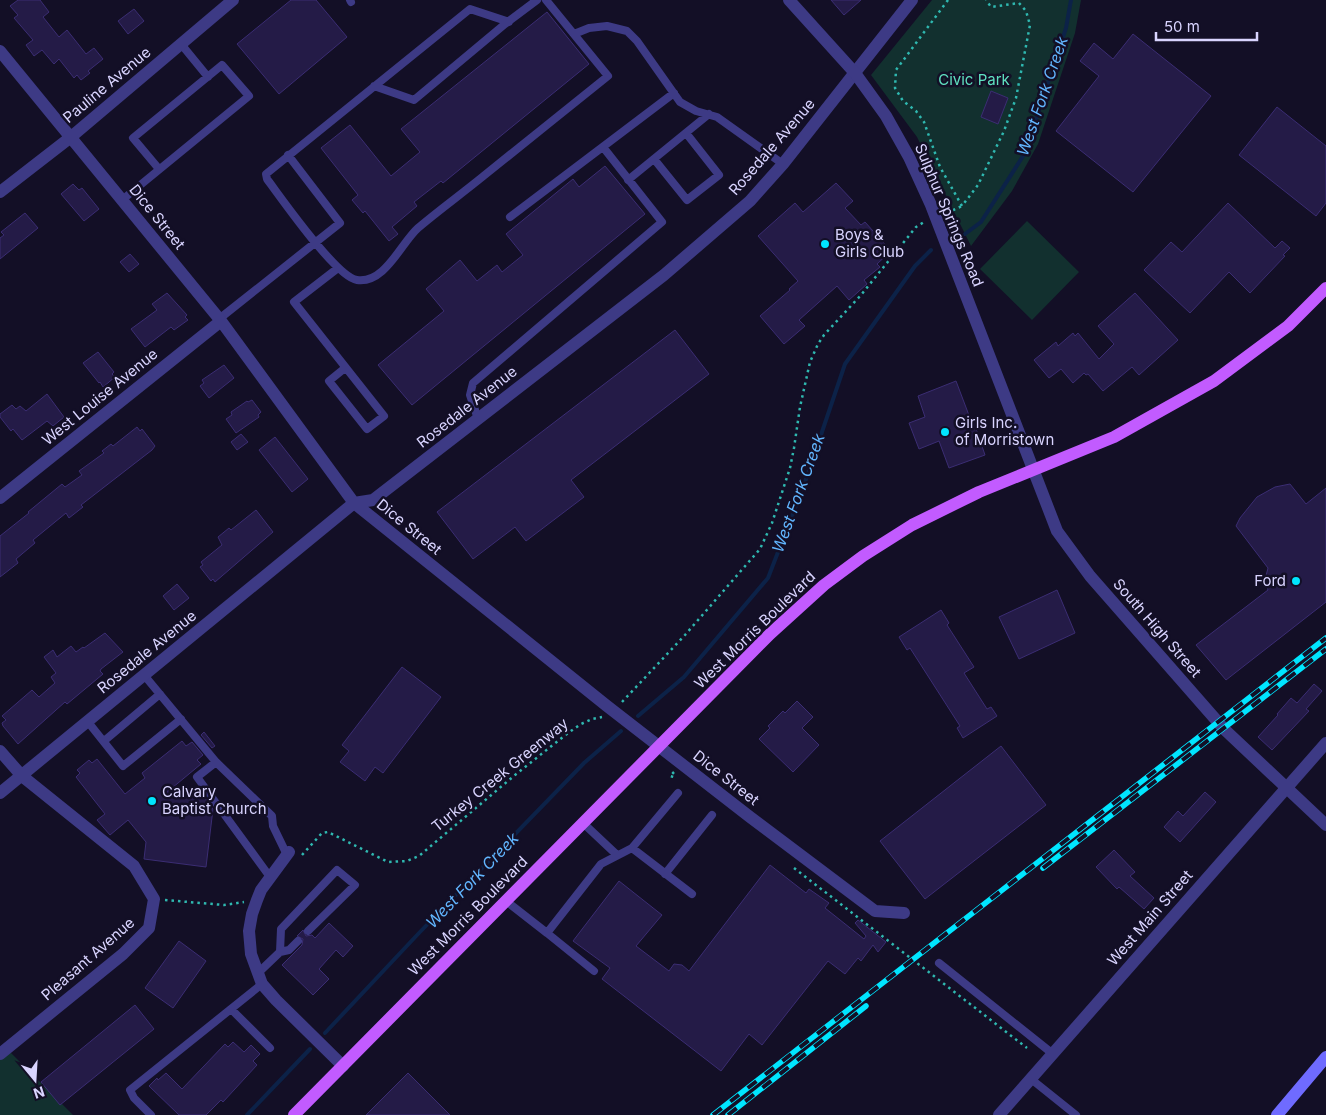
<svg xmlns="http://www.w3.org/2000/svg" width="1326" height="1115" viewBox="0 0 1326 1115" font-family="Inter,sans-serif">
<rect width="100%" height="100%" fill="#130f26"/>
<!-- green -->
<path fill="#12302f" d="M932 0H1081L1075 33 1038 144 1012 191 971 246 917 137 871 75Z
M1027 221 1079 272 1032 320 980 269Z
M7 1049 73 1115H0V1054Z"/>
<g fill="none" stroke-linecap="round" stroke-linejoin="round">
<!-- stream -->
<path stroke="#0c2248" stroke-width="4" d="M965 234 981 222 1025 153 1066 28 1071 0
M638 716 684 677 768 578 804 485 845 364 915 266 931 250
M325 1033 419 933 584 763 621 731
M247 1115 310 1049"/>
</g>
<!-- building -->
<path fill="#241b47" stroke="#3b2d73" d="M18 0H40L49 12 43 17 59 37 67 30 86 54 94 48 103 59 88 71 90 73 81 80 77 75 74 78 59 59 54 64 42 50 34 56 26 45 33 40 14 18 18 15 10 6Z
M291 0H316L347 37 279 94 237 44Z
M831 0H861L844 15Z
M134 9 144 21 128 34 118 21Z
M547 12 589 64 443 183 441 181 414 202 417 206 392 227 398 234 389 241 365 211 363 213 352 200 358 195 321 148 350 125 391 176 420 152 401 129Z
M1133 34 1211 96 1133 192 1056 131 1099 76 1080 61 1094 43 1113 59Z
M991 91 1008 98 998 124 981 117Z
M1277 107 1326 146V203L1316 216 1239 155Z
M605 166 645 214 412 405 378 365 444 311 426 289 460 260 477 281 497 265 502 272 523 255 506 234 573 179 579 187Z
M836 183 853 201 845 208 861 225 865 222 891 251 877 264 880 267 864 280 867 284 849 300 837 286 799 320 805 326 784 344 760 316 790 290 789 289 798 281 758 236 795 203 803 212Z
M73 184 79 190 82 188 99 209 84 221 61 194Z
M1228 203 1275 248 1282 241 1290 248 1283 255 1285 256 1250 293 1229 272 1190 313 1144 270 1171 242 1182 252Z
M25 213 38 228 0 259V238L4 235 1 232Z
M130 254 139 264 129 272 120 262Z
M167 293 187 315 185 317 188 320 174 330 171 327 145 347 131 329 157 310 152 304Z
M1135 293 1178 340 1139 375 1132 367 1103 391 1088 374 1086 375 1084 373 1073 383 1061 369 1049 378 1034 360 1056 342 1058 346 1073 333 1075 336 1078 333 1099 359 1114 344 1098 326Z
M675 330 709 374 571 480 584 497 526 541 515 527 473 559 437 512Z
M98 352 114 372 112 374 115 377 103 387 100 382 99 383 83 363Z
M224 365 234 378 209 398 200 386 204 383 202 380Z
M956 381 970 418 972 417 985 455 949 468 939 441 919 449 909 423 925 417 918 396Z
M47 394 64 417 53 426 47 421 22 440 13 429 11 431 0 417V414L12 405 16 409 20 406 26 411Z
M252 400 261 412 258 415 259 417 236 433 226 419 232 415 231 412 247 401 248 402Z
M137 427 140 431 142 429 155 446 152 450 81 505 83 507 69 518 66 513 33 540 35 543 16 559 18 563 0 577V536L29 513 28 512 62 484 65 487 82 475 79 471 104 453 102 451 111 444 113 446Z
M241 434 248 442 237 450 231 442Z
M275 437 308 479 292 492 259 450Z
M1290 484 1306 504 1326 488V602L1226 680 1196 645 1268 590 1265 580 1268 568 1236 526 1240 518 1257 497 1275 487Z
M256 510 273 532 215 582 213 579 211 581 200 567 203 565 201 562 222 545 218 537 229 528 231 530Z
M177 584 189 598 174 610 163 596Z
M1057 590 1075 633 1019 659 999 617Z
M941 610 949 623 947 625 974 667 964 673 987 709 991 707 997 716 963 738 957 728 960 726 910 648 907 650 899 637Z
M105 633 123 652 101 669 100 671 103 674 67 704 65 702 18 744 3 726 2 723 6 720 2 716 32 690 39 697 55 683 51 677 56 673 44 657 53 650 57 657 71 646 76 652 83 647 84 648Z
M402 667 441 697 383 773 375 767 365 781 340 762 349 751 342 745Z
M1314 684 1322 691 1306 709 1309 711 1272 750 1258 737 1278 715 1277 714 1291 698 1297 703Z
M797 701 813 717 802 728 819 745 793 772 759 739 770 728 768 726 783 711 785 713Z
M204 732 215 746 212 748 201 735Z
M182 741 186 746 192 742 203 755 197 760 201 764 166 793 203 795 213 809 206 867 144 859 146 842 128 820 110 835 97 820 105 814 76 777 80 773 77 770 89 760 92 763 97 759 125 794 145 778 142 773Z
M1001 746 1046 805 925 899 880 841Z
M1205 792 1216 802 1180 842 1164 827 1178 811 1183 816Z
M1114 850 1135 872 1130 876 1154 898 1144 909 1119 887 1117 889 1096 867Z
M770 865 806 893 809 889 829 903 825 908 864 939 866 936 855 923 858 920 886 942 878 952 873 945 861 961 858 958 845 974 828 961 762 1045 749 1034 721 1071 602 979 610 968 573 941 619 881 662 915 636 946 669 971 674 964 682 965 689 971Z
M329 923 353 946 343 957 336 950 319 969 329 979 313 995 282 965 302 945 303 939 297 936 303 930 306 936 312 935 315 938Z
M179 941 206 961 173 1008 145 988Z
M135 1005 154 1029 60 1105 41 1082Z
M233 1042 244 1052 251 1045 260 1054 253 1061 257 1065 223 1102 221 1100 206 1115H179L149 1086 157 1078 158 1080 166 1073 182 1089 225 1044 228 1047Z
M408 1073 450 1115H366Z"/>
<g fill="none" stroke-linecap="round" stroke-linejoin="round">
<!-- path -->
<path stroke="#2fb8b0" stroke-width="2.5" stroke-dasharray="2.5 4" stroke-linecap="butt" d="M948 0 896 70 895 88 903 101 916 111 924 122 940 167 962 206 978 185 1004 131 1016 98 1030 25 1026 11 1019 3 991 7 986 0
M947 213 962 206
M622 702 685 635 760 549 772 523 790 468 794 448 800 407 810 362 818 344 824 335 861 295 916 227 924 222
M674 772 670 776 677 778
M302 855 322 833 328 832 388 862 407 861 419 856 515 775 568 733 581 724 592 719 602 717
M794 868 1027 1048
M165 900 224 905 244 902"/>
<!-- service -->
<path stroke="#3d3a85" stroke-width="8" d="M350 0 351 2
M509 22 470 9 266 174 267 179C282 199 336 277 357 280 385 284 401 243 418 228 438 211 460 195 481 178 523 144 566 110 608 76L546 0
M574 34 589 28 607 26 627 31 637 41 680 102 696 111 717 117 783 164
M181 44 208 77
M374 86 414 100 505 24 537 0
M654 159 687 200 719 175 686 133
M628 180 709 114
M122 200 249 96 222 65 133 138 159 169
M510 217 674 93
M338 268 294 302 384 416 367 429 329 381 345 368
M219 319 340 223 288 155
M478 419 470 395 473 383 662 222 603 147
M144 675 216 762 272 816 273 826 287 855
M88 722 123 766 181 719
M104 741 160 694
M216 762 197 777 270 877
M583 823 617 855
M632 848 692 894
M665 874 712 815
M506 901 547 933
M280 952 289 950 298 941
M939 963 1053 1054
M594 971 547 933 601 864 632 848 678 793
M258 973 280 952 281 929 337 870 355 885 308 931
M231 1009 270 1048
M1031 1079 1076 1115
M151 1115 134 1098 130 1090 262 984"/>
<!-- minor -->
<path stroke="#3d3a85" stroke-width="12" d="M0 51 221 321 354 503 607 706 750 817 875 911 904 913
M0 192 71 137 233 0
M1033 469 1057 531 1090 576 1224 729 1326 825
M0 498 221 321
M0 751 22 776 134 866 154 899 149 928 123 954 0 1054
M0 793 354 503 373 500 664 275 750 201 783 164 912 0
M289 852 261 890 257 900 252 914 249 931 251 954 262 984 276 1000 343 1066
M999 1115 1326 743"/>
<!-- tertiary -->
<path stroke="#3d3a85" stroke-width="12" d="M789 0 855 73 886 116 909 157 931 205 1033 469"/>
<!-- secondary -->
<path stroke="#6f6bff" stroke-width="12" d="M1277 1115 1326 1057"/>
<!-- primary -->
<path stroke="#c25bff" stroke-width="12" d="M294 1115 770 634 824 585 863 556 912 525 979 492 1114 437 1214 381 1288 326 1326 288"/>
<!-- rail casing -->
<g stroke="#00e5ff" stroke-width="5.5">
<path id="rail" d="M1043 868 1326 649
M713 1115 1326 638
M728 1115 866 1006"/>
</g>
<!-- rail -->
<use href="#rail" stroke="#130f26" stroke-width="4" stroke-dasharray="11" stroke-linecap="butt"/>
</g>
<!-- markers -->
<g fill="#00e5ff" stroke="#130f26" stroke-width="2">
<circle cx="825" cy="244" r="5"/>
<circle cx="945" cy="432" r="5"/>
<circle cx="1296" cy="581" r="5"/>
<circle cx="152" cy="801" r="5"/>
</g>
<g text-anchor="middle" stroke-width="5" stroke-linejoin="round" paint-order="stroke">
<!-- park labels -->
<g font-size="15" fill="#5fe0c0" stroke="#130f26">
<text x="974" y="85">Civic Park</text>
</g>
<!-- street labels -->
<g font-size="15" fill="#d9d4ff" stroke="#130f26">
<text transform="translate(107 85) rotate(-40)" y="5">Pauline Avenue</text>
<text transform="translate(772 147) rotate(-49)" y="5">Rosedale Avenue</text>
<text transform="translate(949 215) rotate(67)" y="5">Sulphur Springs Road</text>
<text transform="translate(157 217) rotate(51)" y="5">Dice Street</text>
<text transform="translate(100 397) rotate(-39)" y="5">West Louise Avenue</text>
<text transform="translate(467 407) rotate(-38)" y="5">Rosedale Avenue</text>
<text transform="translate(409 527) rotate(39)" y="5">Dice Street</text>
<text transform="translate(1157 628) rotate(49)" y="5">South High Street</text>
<text transform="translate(755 630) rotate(-44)" y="5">West Morris Boulevard</text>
<text transform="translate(147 652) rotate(-39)" y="5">Rosedale Avenue</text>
<text transform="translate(500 775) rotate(-39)" y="5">Turkey Creek Greenway</text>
<text transform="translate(726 778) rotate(38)" y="5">Dice Street</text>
<text transform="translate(468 916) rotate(-45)" y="5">West Morris Boulevard</text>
<text transform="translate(1150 918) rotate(-49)" y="5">West Main Street</text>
<text transform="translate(88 959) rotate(-41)" y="5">Pleasant Avenue</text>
</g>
<!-- poi labels -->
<g font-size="15" fill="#d9d4ff" stroke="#130f26" text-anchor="start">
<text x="835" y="240">Boys &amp;<tspan x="835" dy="17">Girls Club</tspan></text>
<text x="955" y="428">Girls Inc.<tspan x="955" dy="17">of Morristown</tspan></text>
<text x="1286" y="586" text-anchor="end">Ford</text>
<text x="162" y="797">Calvary<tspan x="162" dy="17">Baptist Church</tspan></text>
</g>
<!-- water labels -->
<g font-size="16" font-style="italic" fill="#62b6ff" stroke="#130f26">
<text transform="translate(1042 96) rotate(-71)" y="6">West Fork Creek</text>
<text transform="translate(798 493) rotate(-70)" y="6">West Fork Creek</text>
<text transform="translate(472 880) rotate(-46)" y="6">West Fork Creek</text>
</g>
</g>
<!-- north arrow -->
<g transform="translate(35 1080) rotate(162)" stroke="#130f26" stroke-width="4" paint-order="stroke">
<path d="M0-4L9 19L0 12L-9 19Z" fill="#d9d4ff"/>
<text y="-8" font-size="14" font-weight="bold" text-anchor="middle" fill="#d9d4ff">N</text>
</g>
<!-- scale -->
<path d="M1156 32v8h101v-8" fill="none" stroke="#d9d4ff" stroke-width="2.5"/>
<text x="1164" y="32" font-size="15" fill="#d9d4ff" stroke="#130f26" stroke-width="4" paint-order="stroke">50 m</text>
</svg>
